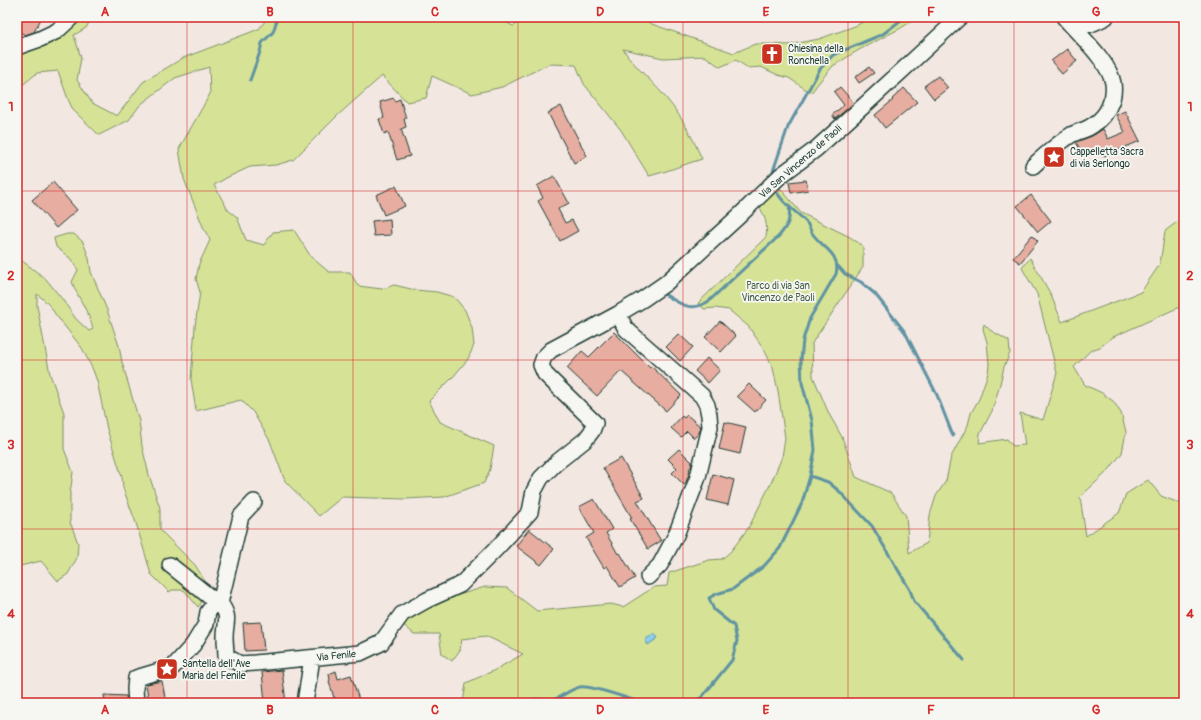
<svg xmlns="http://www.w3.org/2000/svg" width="1201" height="720" viewBox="0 0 1201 720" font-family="Pangolin,sans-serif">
<rect width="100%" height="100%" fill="#f3e7e2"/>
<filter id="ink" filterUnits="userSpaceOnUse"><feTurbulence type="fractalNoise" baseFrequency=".025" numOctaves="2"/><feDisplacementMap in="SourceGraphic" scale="8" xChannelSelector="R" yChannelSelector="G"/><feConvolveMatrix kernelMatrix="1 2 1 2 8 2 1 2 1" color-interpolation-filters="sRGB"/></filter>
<g filter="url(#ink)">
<!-- green -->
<path fill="#d6e396" stroke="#7a9065" d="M79 17H92L86 28 74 35 81 58 77 80 92 103 117 116 143 82 183 58 259 29 268 17H450L456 21 462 17H496L513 26 531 17H568L604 21 614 17H644L649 23 734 53 755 44H773L788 45 819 39 855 26 873 17H918L901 28 857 51 833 66 820 81 811 93 789 78 778 75 761 67 748 68 736 60 720 67 705 56 663 58 623 49C636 69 656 84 670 103 684 120 693 139 702 159 684 164 667 172 649 176L621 130 584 84 576 65 549 64 502 87 472 94 432 76 426 98 407 102 382 76 338 115 293 160 276 165 250 167 228 177 214 185 228 210 237 217 246 240 264 245 273 232 294 230 311 257 329 272H350L358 286 382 289 394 285 415 290 437 292 454 297 465 310 472 328 474 345 468 359 453 377 429 401 440 422 494 446 490 469 484 483 444 497 405 499 342 497 319 516 285 481 270 441 253 412 241 400 196 411 191 379 195 326 200 292 196 279 199 264 210 240 204 229 184 179 179 149 210 94 209 67 175 78 140 105 129 120 99 135 73 110 68 99 58 71 37 73 20 87 17 86V55L65 34Z
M780 188 801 213 850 237 863 246V267L812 343 813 376 829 414 842 437 856 477 891 493 906 516 909 553 927 543 930 515 936 496 946 481 951 457 968 425 971 413 979 399 988 373 989 364 987 342 983 329 984 324 990 330 1009 341 1010 353 1004 367 999 388 992 411 980 434 979 443 1007 439 1013 446 1025 445 1020 413 1043 420 1057 373 1037 294 1022 268 1030 258 1050 293 1062 322 1141 292 1160 264 1165 231 1184 217V305L1113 337 1100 347 1091 350 1074 367 1085 385 1102 393 1113 401 1121 413 1126 432 1122 453 1108 471 1080 497 1086 536 1119 513 1126 494 1148 480 1161 496 1184 505V703H463L466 683 493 671 523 654 486 636 462 639 460 650 452 661 442 654 439 634H414L400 622 431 601 462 594 485 587 507 588 537 611 611 604 623 607 654 587 667 586 669 573 709 560 722 559 731 551 749 527 771 483 782 457 785 438 778 391 773 368 764 349 748 326 729 310 715 308 704 309 698 303 766 237C768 225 765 216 759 206Z
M67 234H74L83 242 89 258 91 272 107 310 119 346 122 362 139 421 142 446 149 475 160 508V530L195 565 202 576 208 591 203 600 198 607 184 590H172L169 592 151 574 136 523 123 488 122 477 107 429 97 381 93 370 82 348 55 314 51 307 42 298 37 294V306L50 374 64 413V449L73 472 70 494V522L78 543 77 558 68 574 58 581 41 561 20 566 17 571V257L46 279 62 299 76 319 89 331 93 329C89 312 78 298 72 282L78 270 70 258 56 247 54 238Z"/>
<!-- water -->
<path fill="#8bcdec" stroke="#6093a2" d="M654 633 658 638 648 645 645 640Z"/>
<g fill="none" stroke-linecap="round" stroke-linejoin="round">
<!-- stream -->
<path stroke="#6093a2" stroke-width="3" d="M250 80 260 52 262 43 273 32 278 17
M771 177 788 127 820 69 833 55 883 34 905 17
M838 266 845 274 861 282 875 294 905 332 937 395 953 436
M664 294C681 304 690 313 709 301L779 236C788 225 791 220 789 205
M810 476 828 482 839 491 872 526 910 590 914 601 964 660
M702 697 706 703
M522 703C532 697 541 700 552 700 559 699 570 689 580 687 591 685 629 699 642 703
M692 703 702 697 732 660 737 641 734 626 714 610 709 598 716 594 733 589 764 566 780 548 802 503 810 476 815 450 812 420 802 383 801 360 803 340 810 318 836 274C841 253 822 248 812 233 810 230 809 225 806 222 796 211 780 202 775 188"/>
</g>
<!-- building -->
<path fill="#e6ada0" stroke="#1f3d34" d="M17 17H42L34 32 25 35 17 30Z
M766 47 780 49 779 61 764 59Z
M1067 49 1077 61 1062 74 1051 61Z
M869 67 874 73 859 83 855 77Z
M938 76 948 88 934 99 924 86Z
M840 87 854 103 835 119 832 115 844 105 834 92Z
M904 88 917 102 885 128 875 115 893 100 892 99Z
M394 98 395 101 400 99 406 118 404 119 406 127 401 129 410 156 397 160 388 132 384 134 379 119 384 118 380 102Z
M561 106 587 156 574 163 548 113Z
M1125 111 1140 141 1104 156 1101 149 1084 157 1076 142 1092 136 1103 129 1108 139 1125 132 1116 115Z
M554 176 569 203 558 209 565 223 572 220 578 231 560 241 538 201 543 198 537 186Z
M806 180 808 190 791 193 789 182Z
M53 182 77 210 56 228 32 200Z
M396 186 405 206 384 215 376 195Z
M1031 195 1051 221 1038 232 1017 206Z
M390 219 391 235 374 236 372 221Z
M1032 235 1038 241 1020 263 1013 258Z
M720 321 736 336 721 352 705 337Z
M614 332 650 368 651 366 681 395 666 411 621 371 597 396 567 368 582 351 589 357Z
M679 334 693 347 680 361 666 347Z
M707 358 720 370 708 383 695 371Z
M749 384 766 400 755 412 737 396Z
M687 415 701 427 699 433 694 438 687 431 681 437 671 428 682 416 684 418Z
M725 422 746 427 740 454 719 449Z
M679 449 692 462 691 467 689 469 690 470 689 474 686 482 684 485 672 473 677 468 668 459Z
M621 458 644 498 637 501 661 541 648 549 630 519 632 518 603 468Z
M713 474 734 480 728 505 707 500Z
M594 499 612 529 606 533 618 554 620 553 635 578 620 587 607 566 604 568 586 538 594 533 579 507Z
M529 529 554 549 541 565 516 546Z
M261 622 264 650 245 651 243 623Z
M282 670 286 703H265L262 672Z
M336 671 338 679 351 675 360 703H337L335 697 334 698 329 681 330 680 329 674Z
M162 681 166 703H149L146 684Z
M104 695 126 696 127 703H105Z"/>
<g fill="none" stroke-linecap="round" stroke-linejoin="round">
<!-- minor casing -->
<g stroke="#1f3d34" stroke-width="18">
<path id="minor" d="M1071 25C1087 27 1092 24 1106 17
M17 47 40 39 57 31 72 17
M1033 166C1045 155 1057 144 1071 135 1078 131 1087 130 1093 125 1101 120 1107 113 1110 104 1113 98 1114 90 1113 83 1109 61 1078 34 1064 17
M618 314 626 329 702 396 707 405 709 415 710 427 698 477 676 535 660 565 648 577
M170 565 210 597 214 604
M220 603 241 516 254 502
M136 703 135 689 136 678 173 667 193 645 206 624 208 612 214 604 220 603C231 618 225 621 225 637 225 643 226 650 226 656L240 664 255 663 360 653 381 643 402 614 427 600 460 585 496 549 530 512 534 491 541 478 556 463 585 440 592 431 595 423 545 374 541 365 544 357 551 350 618 314 643 299 666 283 739 216 780 176 816 149 868 102 960 17
M305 703 312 658"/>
</g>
<!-- minor -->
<use href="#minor" stroke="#f6f6f2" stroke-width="15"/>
</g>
</g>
<!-- grid -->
<path fill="none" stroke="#d62828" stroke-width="1" stroke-opacity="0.55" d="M187 17V703M353 17V703M518 17V703M683 17V703M848 17V703M1014 17V703M17 191H1184M17 360H1184M17 529H1184"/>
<!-- icons -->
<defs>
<g id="church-square" transform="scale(1.15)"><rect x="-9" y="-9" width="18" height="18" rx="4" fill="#c8321e" stroke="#f6f6f2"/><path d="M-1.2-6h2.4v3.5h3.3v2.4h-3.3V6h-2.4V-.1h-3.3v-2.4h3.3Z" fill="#fff"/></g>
<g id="sight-square" transform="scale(1.15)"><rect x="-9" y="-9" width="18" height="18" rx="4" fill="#c8321e" stroke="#f6f6f2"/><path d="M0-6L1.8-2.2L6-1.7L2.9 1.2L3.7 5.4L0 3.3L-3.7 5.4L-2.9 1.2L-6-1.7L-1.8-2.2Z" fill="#fff"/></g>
</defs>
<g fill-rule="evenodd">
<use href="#church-square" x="772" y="54"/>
<use href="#sight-square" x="1054" y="157"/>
<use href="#sight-square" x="167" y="669"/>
</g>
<g text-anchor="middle" stroke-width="3.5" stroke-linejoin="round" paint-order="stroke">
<!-- poi labels -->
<g font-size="10" fill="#1f3d34" stroke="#f6f6f2" text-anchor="start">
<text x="788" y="52">Chiesina della<tspan x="788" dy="12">Ronchella</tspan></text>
<text x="1070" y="155">Cappelletta Sacra<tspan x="1070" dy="12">di via Serlongo</tspan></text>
<text x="182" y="667">Santella dell'Ave<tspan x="182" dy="12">Maria del Fenile</tspan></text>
</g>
<!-- street labels -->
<g font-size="10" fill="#1f3d34" stroke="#f6f6f2">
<text transform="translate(800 161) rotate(-41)" y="4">Via San Vincenzo de Paoli</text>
<text transform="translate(336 655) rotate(-6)" y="4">Via Fenile</text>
</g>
<!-- park labels -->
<g font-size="10" fill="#445e48" stroke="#f6f6f2">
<text x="778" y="289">Parco di via San<tspan x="778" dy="12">Vincenzo de Paoli</tspan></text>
</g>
</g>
<!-- margin -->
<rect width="1201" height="720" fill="none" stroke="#f6f6f2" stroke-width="44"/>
<rect x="22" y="22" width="1157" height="676" fill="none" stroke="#d62828" stroke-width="1.5"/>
<g font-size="13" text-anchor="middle" font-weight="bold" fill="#d62828">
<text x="105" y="16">A</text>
<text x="270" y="16">B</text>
<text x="435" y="16">C</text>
<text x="600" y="16">D</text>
<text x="766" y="16">E</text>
<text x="931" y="16">F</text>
<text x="1096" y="16">G</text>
<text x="11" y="111">1</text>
<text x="1190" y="111">1</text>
<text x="11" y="280">2</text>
<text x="1190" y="280">2</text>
<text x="11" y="449">3</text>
<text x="1190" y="449">3</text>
<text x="11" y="618">4</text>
<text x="1190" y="618">4</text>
<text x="105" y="714">A</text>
<text x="270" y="714">B</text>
<text x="435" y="714">C</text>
<text x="600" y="714">D</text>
<text x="766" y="714">E</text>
<text x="931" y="714">F</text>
<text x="1096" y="714">G</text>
</g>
</svg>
